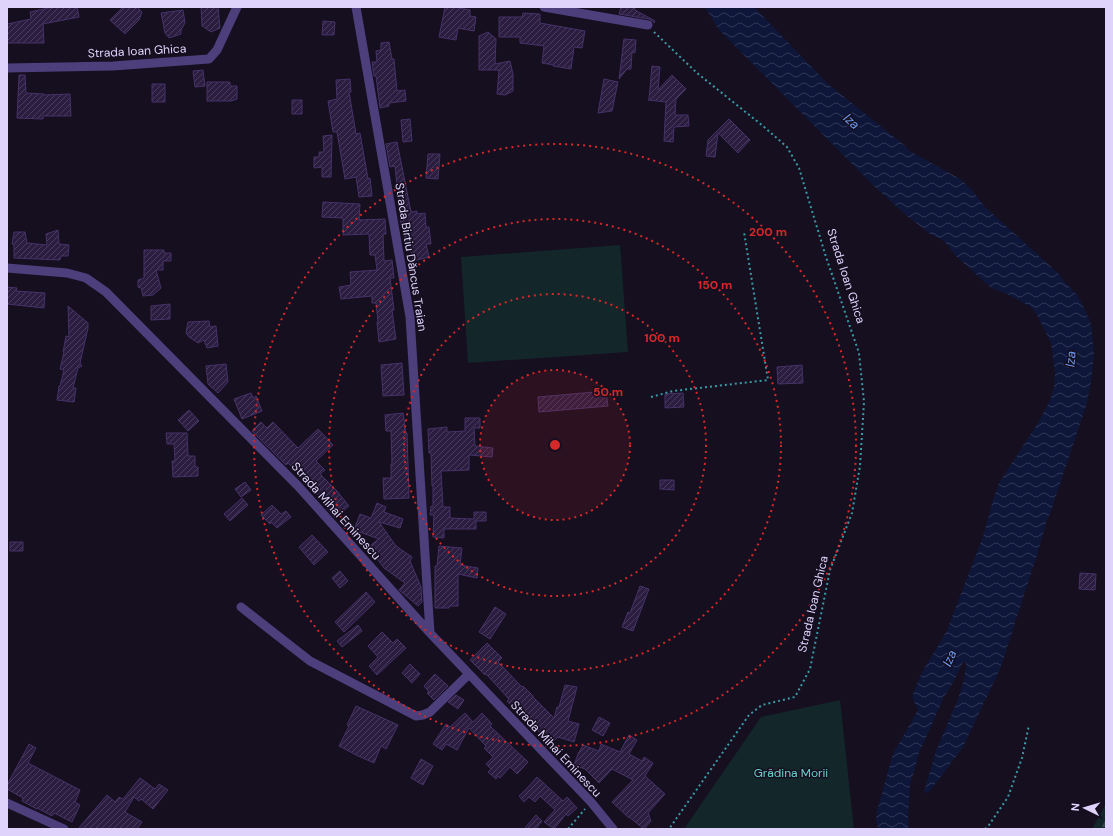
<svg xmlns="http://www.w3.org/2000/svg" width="1113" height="836" viewBox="0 0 1113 836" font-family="'DM Sans',sans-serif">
<defs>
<pattern id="forest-firs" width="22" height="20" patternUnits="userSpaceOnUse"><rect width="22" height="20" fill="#13262a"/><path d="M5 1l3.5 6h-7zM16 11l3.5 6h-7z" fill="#35454a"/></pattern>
<pattern id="water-waves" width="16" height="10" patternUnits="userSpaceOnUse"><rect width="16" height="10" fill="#0e173a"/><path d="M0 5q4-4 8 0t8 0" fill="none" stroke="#313857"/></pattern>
<pattern id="building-hatch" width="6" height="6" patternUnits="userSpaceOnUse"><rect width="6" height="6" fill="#2a1d3f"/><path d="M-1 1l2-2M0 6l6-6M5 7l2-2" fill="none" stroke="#483d5c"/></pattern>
</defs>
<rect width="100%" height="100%" fill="#150f20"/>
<!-- forest -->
<path fill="url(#forest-firs)" d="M1106 804V829H1092Z"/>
<!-- green -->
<path fill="#13262a" d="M620 245 628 352 468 363 461 257Z
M840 700 854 829H684L761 717Z"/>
<!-- water -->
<path fill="url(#water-waves)" d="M705 7H754L828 84 904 145 908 150 960 179 972 190 984 206 1059 274 1062 279 1078 296 1090 321 1091 325 1094 353 1091 381 1087 403 1050 514 1047 519 1038 552 1000 669 963 747 933 787 928 793 924 792 936 751 958 699 964 680 966 663 963 662 954 681 944 697 919 753 910 786 908 816V829H878L876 820 877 811 893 754 918 710C917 705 912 701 913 696 913 692 915 688 917 684 924 665 938 648 947 630L983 537 993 500 999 483 1038 423 1051 398 1054 386 1055 374 1051 343 1038 317 1031 307 1009 295 990 287 956 256 944 241 930 234 906 215 875 187 719 30Z"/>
<!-- building -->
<path fill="url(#building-hatch)" stroke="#463269" d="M53 7H77L79 17 43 24 44 43H7V24L31 19 30 12Z
M123 7H137L142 12 139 20 125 34 110 20Z
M201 7H218L220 28 211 32 202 26Z
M445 7H460L459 8 470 10V16L476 17 474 31 458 28 456 40 439 37Z
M621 7H634L635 10 655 21 654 23 652 21 649 19 619 14Z
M183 10 185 23 181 30V34L169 38 165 33 161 13Z
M523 13 540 14V23L585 31 582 48 574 47 571 69 553 66 554 65 542 63 544 46 520 43V37H499V17H522Z
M323 21 335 22 334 35H322Z
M488 32 496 39 495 64 510 61 513 74V91L505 95 497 94 499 70H479V36Z
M624 39 636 40 635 53 632 52 631 69H627L619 79Z
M389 42 392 59H394L397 91 405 90 406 101 389 103V106L380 108 376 76H374L372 62H377L376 51 381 50V43Z
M652 66 660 67 658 90 672 75 686 89 676 99 675 115H688L689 126 674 127 673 142 664 141 666 102 648 100 649 99Z
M203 70 205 86 195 87 193 71Z
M19 75H25L26 93 44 94V95L70 94 71 116H43V119L17 118Z
M350 79 351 92H349L356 134 360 133 368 179 370 178 372 196 359 197 356 177 345 179 337 132H333L328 101 337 99 336 80Z
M604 79 618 82 612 111 598 113Z
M207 82H230V86H237V99L231 101H207Z
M152 84H165V102H152Z
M292 100H302V114H292Z
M410 119 412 141 403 142 401 120Z
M729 119 750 140 738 153 718 133 715 157 706 156 708 140Z
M332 135 331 177H322V167L314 168V157H319V152H324L323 136Z
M397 142 411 212 417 211V214L425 213 426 227H429L431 244H426L429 257 413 261 410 246 406 247 403 225H401L395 166 390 167 386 144Z
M428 154H440L438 179 426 178Z
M323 202 360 204 359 220 385 219 386 234H383L384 261 392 260 394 278H390L394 310H392L396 339 379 342 377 322H378L376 303H372V296L341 299 339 287 351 285 350 272 377 270 375 255H370L369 234 343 235V218L322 217Z
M58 230 59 244 69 245 68 256H61L60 260 14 258V245L12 244 14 232H25L27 243 47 245 46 234Z
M144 250H164V253H171V261H163V270H156L161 288 153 295 143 296 141 288 138 287V280L144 278Z
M7 287 17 288 16 291 45 293 44 308 7 304Z
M170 304V319L151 320V306Z
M68 306 88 323V328L80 363 82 366 78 368 73 388H76L74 402 57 400 59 386H60L64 370 60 369 64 352H63L66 336 69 337Z
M209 321 210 327 216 326 218 346 207 348 204 340 198 343 189 337 186 333 188 322Z
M402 363 404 395 383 396 381 365Z
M226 364 228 382 218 393 208 384 206 366Z
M802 365 803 383 778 384 777 367Z
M606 391 608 406 539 412 538 397Z
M251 393 253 398 256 396 262 411 242 419 234 399Z
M683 393 684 407 665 408V394Z
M189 410 199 421 188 431 178 420Z
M403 413 406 433H407L409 498 384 499 383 478H391V464H392L391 431H386L385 415Z
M465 418H480V428H474L475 446 493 448 492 457 469 455V470L441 471 443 507H450V518L474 519V512H486V521H476V529H444V538L433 537 434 515H430L431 506 433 507V486H432L431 453H429L428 429 447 427V432L465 431Z
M261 422 267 428 273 422 298 448 318 429 333 445 316 461 325 470 320 474 337 491 349 506 335 518 323 503 325 501 314 491V490L288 463 286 465 252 431Z
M166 433H187L188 456H195V467H198V476L173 477 172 461H175L174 444H167Z
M660 480H674V490L660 489Z
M245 482 251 490 241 497 235 489Z
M242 498 248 505 230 521 224 514Z
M377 503 386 507 384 512 403 519 400 528 379 522 396 546 412 557 410 561 421 587 422 602 418 606 399 590 405 583 384 568 368 547 379 539 354 530 360 514 371 518Z
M272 505 281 514 286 511 291 517 277 528 271 522 270 524 261 515Z
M312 535 328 552 314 565 299 547Z
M10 542H23V551H10Z
M439 546 462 548 460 565 478 568 477 578 458 574V606H449V608H435V566H437Z
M340 571 348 581 340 588 332 578Z
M1080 573 1096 574 1095 590 1079 589Z
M640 586 649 589 633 631 622 627 628 612 630 613Z
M366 592 375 602 344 632 335 622Z
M495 607 506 614 490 639 479 632Z
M358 625 362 631 342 647 337 641Z
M382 632 393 643 397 639 406 648 377 675 369 666 378 657 368 646Z
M487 643 502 658 498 662 522 687 523 686 533 696V697L554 718 557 707H559L565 685 577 687 568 721 579 724 574 742 558 737 551 744 538 731 539 730 518 710 517 712 507 701 509 699 486 674 485 675 470 660Z
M410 664 420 674 412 683 402 673Z
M435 674 448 686 434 700 427 693 429 692 424 686Z
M456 695 464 700 458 709 448 702Z
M356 706 398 725 386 749 381 746 374 763 358 756 339 746 349 726 347 725Z
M465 713 473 722 482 713 492 724 490 726 528 762 517 774 510 767 500 778 498 776 496 779 488 772 491 769 486 764 493 757 484 748 486 746 469 728 457 750 446 744 442 750 433 744 446 724 450 727Z
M599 717 610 723 603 736 592 730Z
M629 735 637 740 629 754 642 761 644 757 653 763 645 776 665 794 648 813 651 821 644 829 629 817V818L612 802 633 780 612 769 599 783 585 769 574 765 578 754 583 745 599 751 601 744 620 752Z
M29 744 36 748 28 763 80 790 75 802 80 805 72 822 54 813 52 816 37 808V809L22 801 23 798 7 789V785Z
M421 759 433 766 423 785 411 778Z
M537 777 563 801 567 797 577 808 568 816 566 814 554 829 544 822 555 810 540 796 535 802 529 797 524 802 519 796 529 786Z
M140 778 155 789 159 784 168 790 153 809 141 799 139 801 134 797 125 812 142 822 137 829H78L107 795 115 802 119 797 123 799Z
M536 815 542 821 536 829H524Z"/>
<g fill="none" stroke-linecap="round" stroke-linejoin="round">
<!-- path -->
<path stroke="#3a9ba7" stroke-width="2" stroke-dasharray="2 3" stroke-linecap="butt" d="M654 32 697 73 763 126 787 147 799 168 826 257 859 353 864 402 860 466 852 513 830 570 810 669 795 697 762 705 749 715 669 829
M651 397 673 391 768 380 744 232
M568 829 585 809
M985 829 989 825 1008 797 1022 758 1029 725"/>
<!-- minor -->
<path stroke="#4c3f7b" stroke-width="9" d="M356 7 410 317 430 633
M544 7 648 25
M7 68 113 66 209 59 217 50 237 7
M7 268 67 273 86 278 106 292 298 486 430 633 591 802 613 829
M241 607 310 661 416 716 423 715 430 712 469 674
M7 803 64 829"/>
</g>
<!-- distance rings -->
<circle cx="555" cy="445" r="75" fill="#d62828" fill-opacity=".12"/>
<g fill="none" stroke="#d62828" stroke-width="2" stroke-dasharray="2 4">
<circle cx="555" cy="445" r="75"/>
<circle cx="555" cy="445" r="151"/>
<circle cx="555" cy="445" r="226"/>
<circle cx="555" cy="445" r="301"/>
</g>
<g text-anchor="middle" stroke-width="3" stroke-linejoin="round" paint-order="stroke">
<!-- street labels -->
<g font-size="12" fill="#dfd3fb" stroke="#150f20">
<text transform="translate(137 51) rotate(-3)" y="4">Strada Ioan Ghica</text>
<text transform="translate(411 257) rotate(81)" y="4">Strada Birtiu Dăncus Traian</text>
<text transform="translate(846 276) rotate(72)" y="4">Strada Ioan Ghica</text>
<text transform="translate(336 511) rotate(48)" y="4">Strada Mihai Eminescu</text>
<text transform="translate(813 604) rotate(-77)" y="4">Strada Ioan Ghica</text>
<text transform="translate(556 749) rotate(47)" y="4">Strada Mihai Eminescu</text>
</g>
<!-- park labels -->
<g font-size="12" fill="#67d3cb" stroke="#150f20">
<text x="791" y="777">Grădina Morii</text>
</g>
<!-- water labels -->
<g font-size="13" font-style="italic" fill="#6c9bf0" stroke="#150f20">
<text transform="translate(852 121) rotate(42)" y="5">Iza</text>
<text transform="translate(1070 359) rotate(-85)" y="5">Iza</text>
<text transform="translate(949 658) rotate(-67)" y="5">Iza</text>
</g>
</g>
<circle cx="555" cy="445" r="6" fill="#d62828" stroke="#150f20" stroke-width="2"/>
<g font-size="12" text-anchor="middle" font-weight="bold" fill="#d62828" stroke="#150f20" stroke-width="3" stroke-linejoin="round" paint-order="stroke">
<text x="768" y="236">200 m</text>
<text x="715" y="289">150 m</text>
<text x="662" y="342">100 m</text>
<text x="608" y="396">50 m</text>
</g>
<!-- border -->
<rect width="1113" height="836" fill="none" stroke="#dfd3fb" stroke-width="16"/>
<!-- north arrow -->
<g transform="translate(1085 808) rotate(275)" stroke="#150f20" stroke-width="3" paint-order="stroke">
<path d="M0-3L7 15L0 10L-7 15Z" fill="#dfd3fb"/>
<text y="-6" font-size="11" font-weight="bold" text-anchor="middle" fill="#dfd3fb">N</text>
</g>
</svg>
